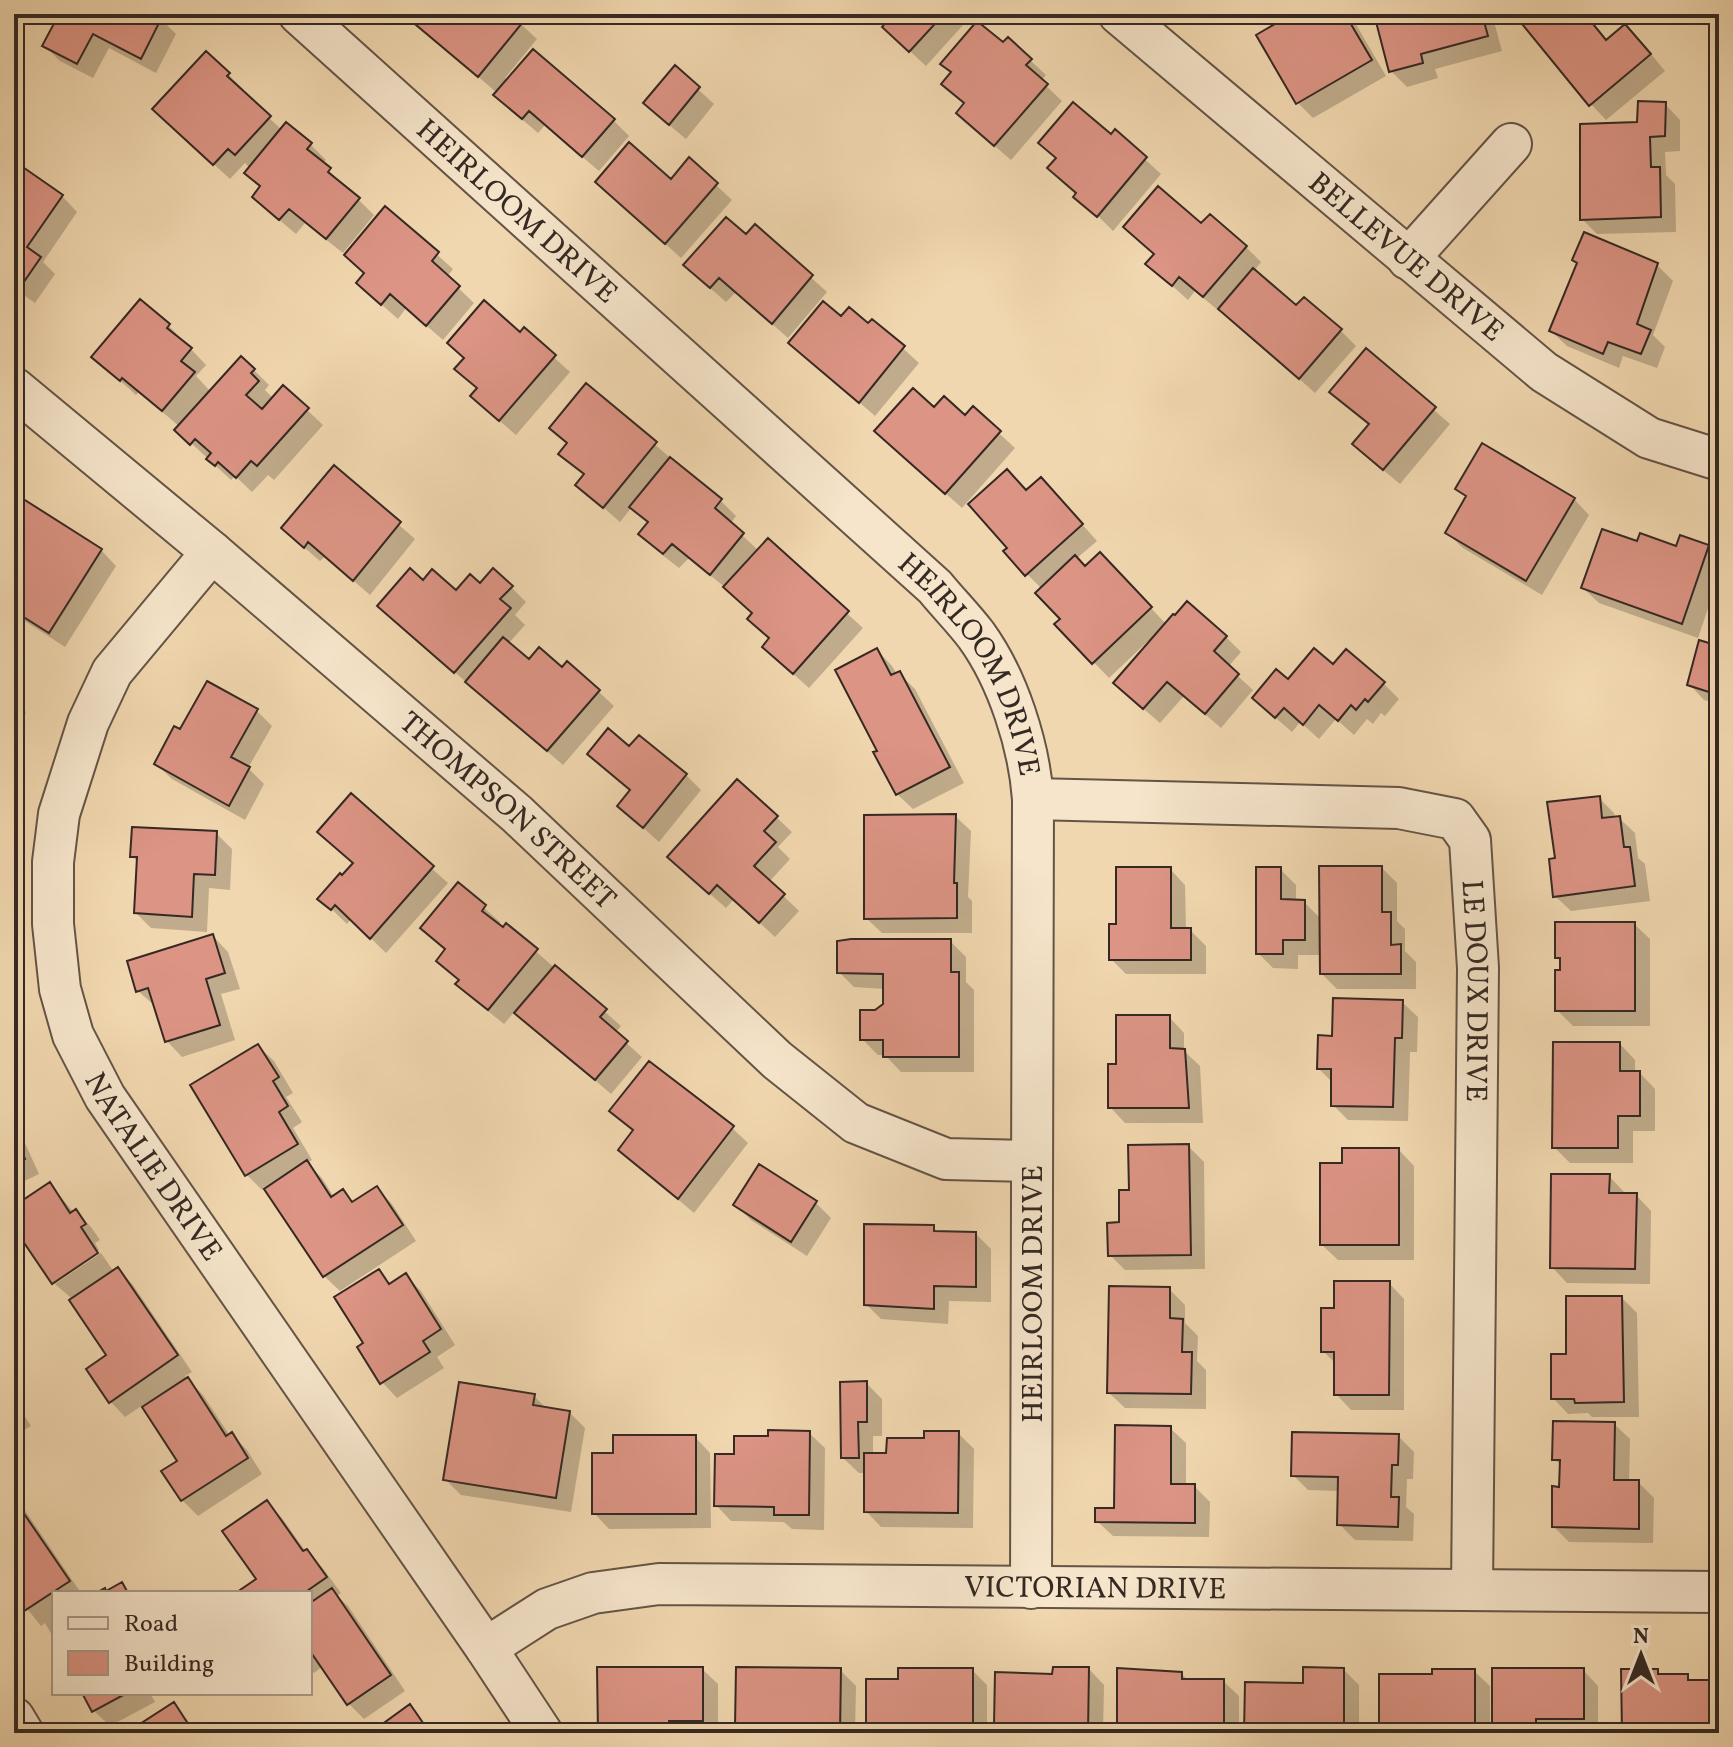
<svg xmlns="http://www.w3.org/2000/svg" width="1733" height="1747" viewBox="0 0 1733 1747" font-family="Vollkorn,serif">
<rect width="100%" height="100%" fill="#f1d7af"/>
<filter id="stains"><feTurbulence type="fractalNoise" baseFrequency=".0025" numOctaves="4"/><feColorMatrix values="0 0 0 0 .2 0 0 0 0 .09 0 0 0 0 .02 0 0 0 .5 -.17"/></filter>
<radialGradient id="worn" r=".72"><stop offset=".6" stop-color="#630" stop-opacity="0"/><stop offset="1" stop-color="#630" stop-opacity=".3"/></radialGradient>
<!-- shadow -->
<path fill="#0003" d="M61 14H152L161 19 176 34 156 73 109 48 93 78 60 61 45 46Z
M416 14H510L537 39 505 78 613 120 629 136 599 171 545 125 538 133 511 110 497 93 412 19Z
M896 14H973L926 66 900 42Z
M1219 14H1234L1227 22Z
M1295 14H1350L1386 76 1313 118 1298 103Z
M1376 14H1492L1502 51 1435 69 1438 78 1407 87 1391 71Z
M1537 14H1585L1608 42H1641L1665 71 1606 120 1591 104Z
M1008 40 1046 75 1041 81 1062 101 1011 160 974 128 965 104 944 84Z
M675 68 714 104 686 139 662 119Z
M228 74 244 90 241 92 282 130 311 145 326 160 322 164 374 215 343 253 305 223 296 234 270 212 261 188 247 173 250 168 245 163 230 179 170 124Z
M1665 104 1680 120V151L1665 152 1666 175 1675 184 1676 232 1597 234 1582 219 1639 124Z
M1115 132 1161 174 1113 231 1050 168 1111 137Z
M689 160 732 200 681 258 613 197 671 182Z
M14 172 62 196 77 212 43 262 55 274 35 303 14 288Z
M386 209 453 269 447 277 474 303 443 340 406 308 398 319 374 298Z
M1202 226 1246 247 1261 262 1254 271 1296 308 1340 330 1356 346 1315 393 1221 309 1219 311 1195 291 1188 300 1148 264Z
M755 227 827 292 788 338 736 292 726 302 701 280Z
M1585 235 1657 265 1673 281 1653 335 1665 347 1657 368 1623 356 1619 368 1567 346 1551 331 1579 264Z
M140 302 169 326 206 365 196 376 211 392 254 370 269 385 265 390 274 399 307 410 323 425 274 480 268 475 252 492 235 476 231 480 177 430 180 427 139 392 136 395 94 357Z
M841 319 869 326 873 321 919 363 875 416 791 343Z
M524 330 570 372 516 435 488 411Z
M1366 351 1450 424 1400 484 1370 459V426L1332 392Z
M586 386 721 501 736 516 730 524 759 551 768 541 863 628 809 688 780 662 771 639 754 614 726 588 689 558 679 568 656 550 640 534 649 523 632 507 620 522 578 485 585 476 561 454 568 445 551 428Z
M973 409 1015 448 962 508 892 446 934 410 965 418Z
M334 468 415 539 370 595 325 556 320 561 299 543Z
M1458 489 1574 499 1589 515 1542 595 1463 548 1447 533 1467 499Z
M1027 492 1056 495 1097 541 1076 559 1085 568 1115 570 1166 624 1226 637 1241 652 1228 667 1253 690 1221 728 1184 696 1160 723 1131 698 1150 643 1148 641 1109 678 1057 624 1063 619 1042 589 1027 574Z
M14 504 101 550 116 566 65 647 14 614Z
M1638 544 1678 548 1708 547 1719 558V576L1698 638 1599 603 1583 588Z
M423 583 456 593 481 585 511 587 526 602 515 615 525 625 508 644 529 661 562 670 598 691 614 706 563 765 395 621Z
M1719 648V704L1704 700 1689 684Z
M877 650 892 666 897 674 899 673 915 689 964 783 913 809 897 794 880 752Z
M1333 667 1384 684 1399 699 1385 716 1381 713 1373 724 1367 719 1354 735 1336 719 1319 739 1300 722 1292 732 1270 713 1288 682Z
M14 700 26 712 14 749Z
M257 711 272 726 248 768 264 784 245 820 172 779 156 764Z
M630 749 686 775 701 790 659 842 619 806 632 791Z
M351 796 448 883 386 953 351 919 347 924 320 898 355 864Z
M1599 798 1614 813 1615 818H1619L1635 833 1638 858 1645 864 1650 901 1571 911 1555 896 1557 859Z
M955 816 971 831 968 897 972 901V933H882L866 918Z
M776 817 792 832 778 847 790 859 769 882 799 911 775 937 734 899 726 908 685 872Z
M216 833 232 849 230 890 209 888 207 932 151 928 136 913 138 862 132 856Z
M1382 868 1397 883V921L1405 929V951L1416 962V989H1337L1322 974V955H1298V969L1273 968 1258 953 1280 869 1296 885V901L1304 902 1321 919Z
M1170 869 1185 885 1186 930H1190L1206 946V974H1126L1111 959 1118 926Z
M458 885 500 922 497 926 503 930 507 926 621 1026 615 1033 642 1057 611 1094 515 1011 504 1024 473 999 458 984 460 981 438 961 446 951 422 928Z
M1634 924 1650 939V1026H1573L1557 1010 1562 962 1557 958Z
M213 936 228 952 240 989 221 994 235 1040 182 1057 167 1041 155 1006 138 991Z
M950 941 966 957V982L974 990V1072H901L885 1055H878L862 1039 885 1005V989L854 987 839 972Z
M1402 1002 1418 1017 1417 1052H1410L1408 1121 1348 1120 1333 1105V1083L1319 1069 1334 1038Z
M1169 1017 1184 1033V1051L1200 1066 1203 1123H1125L1110 1107 1118 1066Z
M1620 1044 1635 1060V1073H1640L1655 1089V1131H1633V1163H1570L1554 1147Z
M258 1046 274 1061 293 1093 286 1097 302 1122 293 1128 312 1160 307 1163 322 1178 334 1197 343 1191 354 1203 377 1188 392 1204 416 1241 340 1291 324 1276 266 1188 262 1190 247 1175Z
M14 1108 23 1128 19 1130 39 1174 14 1186Z
M612 1111 732 1128 748 1143 694 1213 620 1150 634 1132Z
M1188 1146 1204 1162 1205 1269 1125 1270 1110 1255 1131 1192Z
M1399 1150 1414 1166V1260H1338L1322 1245 1344 1165Z
M760 1167 816 1203 831 1218 807 1256 751 1220 736 1205Z
M1609 1176 1624 1192V1195H1636L1651 1211 1650 1284 1567 1283 1552 1267Z
M50 1184 74 1213 76 1211 91 1227 100 1240 95 1243 99 1250 53 1280 14 1224V1208Z
M933 1227 939 1233 976 1234 991 1249V1302L949 1301 948 1324 881 1319 866 1304Z
M101 1253 114 1272 118 1269 133 1285 192 1372 185 1376 203 1395 230 1436 232 1435 247 1450 262 1474 198 1516 182 1500 179 1461 143 1405 125 1417 110 1401 109 1356 70 1297 55 1284Z
M378 1272 392 1285 406 1276 421 1291 455 1345 437 1357 444 1368 397 1398 382 1382 366 1344Z
M1389 1283 1404 1299V1410H1351L1336 1394V1364L1323 1351Z
M1169 1289 1185 1305V1323L1198 1336 1197 1361 1206 1370V1409L1125 1408 1109 1393Z
M1622 1298 1637 1313 1639 1417H1592L1588 1413 1568 1414 1553 1398 1568 1356Z
M866 1383 882 1399V1436H873V1455H888L926 1440 958 1433 974 1449 973 1528 881 1527 866 1511V1473H859L843 1458Z
M534 1396 547 1409 569 1412 585 1428 571 1512 461 1495 446 1480Z
M14 1400 31 1426 14 1436Z
M1614 1424 1630 1439 1629 1482H1638L1654 1498 1653 1543 1569 1542 1554 1527 1561 1489 1562 1466 1554 1459Z
M1170 1428 1186 1443V1486H1194L1210 1502 1209 1537 1113 1536 1097 1521 1116 1510Z
M809 1433 825 1448 824 1530 792 1529 784 1522 731 1521 716 1505 736 1456 770 1438Z
M1398 1436 1414 1452 1413 1479H1407L1406 1507 1414 1514 1413 1541 1355 1540 1339 1524 1340 1491 1308 1490 1293 1475Z
M695 1437 710 1453 711 1528 609 1529 594 1513 615 1455Z
M14 1499 24 1509 81 1593H54V1639L45 1623 41 1626 16 1595 14 1596Z
M267 1502 282 1518 306 1552 322 1567 341 1593 337 1596 348 1606 405 1691 364 1719 348 1703 323 1666 314 1673 310 1669V1593H245L258 1579Z
M702 1669 718 1684V1733H600Z
M1089 1669 1104 1685 1103 1733H1005L996 1724 1054 1676Z
M840 1670 856 1686 855 1733H744L738 1726Z
M972 1670 987 1685V1733H868L900 1681Z
M1344 1670 1359 1685V1733H1246L1305 1685Z
M1583 1670 1598 1686V1733H1494Z
M1474 1671 1490 1686V1733H1385L1381 1729 1434 1676Z
M1182 1674 1188 1681H1223L1239 1696V1733H1119Z
M84 1693H150L155 1702 110 1726 94 1711Z
M174 1704 198 1733H129Z
M410 1707 433 1733H373Z"/>
<!-- building -->
<path fill="#dc9484" stroke="#352923" stroke-width="2" d="M59 14H156L162 17 141 59 93 34 77 64 42 46Z
M413 14H513L523 22 478 77 409 19Z
M893 14H944L909 52 882 27Z
M1292 14H1345L1372 60 1296 104 1256 35Z
M1374 14H1482L1488 36 1421 54 1423 63 1389 72Z
M1534 14H1585L1606 40 1625 24 1651 54 1589 106 1522 24Z
M977 21 1003 42 1008 37 1032 59 1026 65 1048 84 994 146 956 113 964 103 941 84 951 72 940 64Z
M533 49 615 119 582 157 529 111 522 119 493 95Z
M206 51 230 73 227 76 271 116 235 155 228 149 213 165 152 109Z
M675 65 700 87 669 125 643 103Z
M1638 101 1666 102 1665 136 1650 137 1651 167H1660L1661 217 1580 220V124L1637 122Z
M1073 102 1111 134 1115 129 1147 157 1097 217 1073 197 1076 193 1047 168 1056 158 1038 143Z
M286 122 312 143 307 149 331 168 328 172 360 198 326 239 289 209 279 220 252 197 260 186 244 173Z
M629 142 671 179 689 157 718 183 665 244 595 182Z
M17 163 63 195 27 247 41 257 19 289 14 285V168Z
M1158 186 1201 223 1210 214 1247 246 1203 297 1179 277 1172 286 1145 264 1154 254 1123 227Z
M385 206 439 252 432 261 460 286 426 326 390 294 381 305 356 283 364 273 344 255Z
M726 217 746 234 755 224 813 275 772 324 719 278 710 288 683 265Z
M1584 232 1658 263 1637 324 1651 330 1641 354 1608 342 1603 354 1549 331 1577 263 1572 260Z
M1253 268 1296 305 1304 297 1342 329 1299 379 1218 309Z
M140 299 170 324 167 328 192 348 181 361 195 372 162 411 122 378 120 381 91 357Z
M484 300 520 332 524 327 556 355 499 421 470 396 477 388 454 369 464 358 447 343Z
M823 301 841 316 849 307 868 323 872 319 905 346 859 403 788 343Z
M1366 348 1436 407 1383 470 1352 444 1369 424 1329 392Z
M241 356 255 369 251 373 259 381 246 395 262 409 283 385 309 408 257 466 251 461 236 478 218 462 215 466 206 459 211 453 195 439 190 445 174 430Z
M586 383 657 442 603 508 575 485 584 474 558 454 567 443 549 428Z
M913 388 934 407 944 396 965 415 973 406 1001 431 945 494 874 431Z
M1482 443 1575 498 1526 581 1445 533 1466 496 1455 489Z
M670 457 722 499 715 508 744 533 710 575 672 544 663 554 638 534 648 522 629 507Z
M334 465 401 522 353 581 308 542 304 548 281 528Z
M1007 469 1026 490 1041 477 1083 524 1025 576 1003 551 1007 548 968 504Z
M17 495 102 549 49 633 14 611V501Z
M1602 529 1637 541 1640 533 1676 546 1680 535 1709 545 1682 624 1581 588Z
M768 538 849 611 793 674 762 647 769 638 747 619 752 613 723 587Z
M1100 552 1152 607 1092 664 1054 624 1060 619 1035 593 1075 555 1085 566Z
M410 568 423 580 432 569 456 590 470 574 480 583 493 568 513 586 500 599 511 608 454 673 377 606Z
M1187 601 1227 636 1214 651 1239 674 1205 714 1167 682 1143 709 1113 683 1173 614 1175 615Z
M503 637 529 659 539 647 562 667 567 661 600 690 547 751 465 682Z
M1699 640 1719 646V668L1712 693 1687 685Z
M877 648 891 675 900 671 950 767 896 795 873 752 877 751 835 670Z
M1314 648 1333 664 1346 649 1385 682 1368 702 1365 699 1356 710 1351 705 1338 721 1319 705 1303 725 1284 708 1275 718 1252 698 1276 669 1288 679Z
M207 681 258 709 231 757 250 767 229 806 154 764 174 726 180 729Z
M608 728 629 746 639 735 687 774 643 828 617 806 630 790 587 754Z
M737 779 778 816 764 831 776 842 754 866 785 894 759 923 717 885 709 894 667 857Z
M351 793 434 866 370 939 335 905 331 910 317 899 340 873 342 875 353 863 317 832Z
M1600 796 1602 818 1620 816 1624 847H1630L1635 886 1553 897 1549 859 1555 858 1547 802Z
M956 814 954 883H957V918L864 919V815Z
M132 827 217 831 215 875 194 874 192 917 134 913 137 857H130Z
M1319 866H1382V912H1391V945L1401 944V974H1320Z
M1116 867H1171V928H1191V960H1109V924H1116Z
M1256 867H1281V899L1305 900V940H1283V954H1256Z
M458 882 486 905 482 911 503 927 506 923 538 949 488 1010 455 984 459 980 436 961 445 949 420 928Z
M1555 922H1635V1011H1555V970H1560V958H1555Z
M213 934 225 973 206 979 220 1025 165 1042 148 988 136 992 127 961Z
M851 939H951V972H959V1057H883V1040H860V1010H875L883 1004V974L837 973V941Z
M555 965 607 1009 600 1017 628 1041 595 1080 514 1013Z
M1333 998 1403 1000 1402 1038H1395L1393 1107 1331 1106V1069H1317L1318 1035 1332 1036Z
M1116 1015H1170V1048L1185 1049 1189 1108H1108V1064H1116Z
M1553 1042H1620V1071H1640V1116H1618V1148H1552Z
M258 1044 279 1077 273 1081 288 1106 279 1112 298 1144 245 1176 190 1085Z
M649 1061 734 1126 678 1199 618 1150 633 1130 609 1111Z
M14 1134 25 1159 14 1164Z
M1189 1144 1191 1255 1108 1256 1107 1223 1119 1222V1190H1129L1128 1145Z
M1342 1148H1399V1245H1320V1163H1342Z
M307 1160 331 1197 343 1189 352 1202 377 1186 403 1225 323 1277 264 1189Z
M759 1164 817 1201 791 1242 733 1205Z
M1551 1174H1610L1609 1193H1637L1635 1269 1550 1268Z
M50 1182 70 1213 76 1209 86 1224 81 1227 98 1253 52 1284 14 1228V1206Z
M864 1224 934 1225V1231L976 1232V1287L934 1286V1309L864 1305Z
M118 1267 178 1355 109 1403 86 1369 106 1355 69 1300Z
M379 1269 389 1284 406 1273 441 1329 423 1341 430 1352 380 1384 357 1347 363 1343 334 1297Z
M1334 1281H1390L1389 1395H1334V1352H1321V1308H1334Z
M1109 1286 1170 1287V1318L1183 1319 1182 1352H1192L1191 1394 1107 1393Z
M1566 1296H1622L1624 1402 1575 1403 1574 1399H1551V1354H1566Z
M188 1377 226 1436 232 1432 248 1458 181 1501 161 1471 177 1461 142 1407Z
M867 1381V1422H858L859 1458H841L840 1382Z
M459 1382 535 1394 533 1405 570 1411 556 1498 443 1480Z
M1553 1421 1615 1422 1614 1480H1639V1529L1552 1527V1486L1559 1487 1560 1460H1552Z
M1115 1425 1171 1426V1484H1195V1523L1095 1522V1508H1114Z
M768 1430 810 1431 809 1515H774V1507L714 1506 715 1454H734V1436H768Z
M924 1431H959L958 1513 864 1512V1453H886L887 1438H924Z
M1292 1432 1399 1434 1398 1465H1392L1391 1497H1399L1398 1527 1337 1525 1338 1477 1291 1476Z
M613 1435H696V1514H592V1453H613Z
M14 1499 70 1581 24 1611 14 1596Z
M267 1500 303 1551 307 1549 327 1577 304 1593H242L240 1590 256 1579 222 1531Z
M122 1582 128 1593H96L105 1588 106 1591Z
M332 1588 391 1675 347 1705 310 1651V1603Z
M597 1667H703V1721H669V1733H598Z
M736 1667 841 1668 840 1733H799V1728L735 1727Z
M1053 1667H1089L1088 1733H1051V1726L994 1725 995 1672 1052 1674Z
M1303 1667 1344 1668V1733H1244L1245 1682 1303 1683Z
M898 1668H973V1733H866V1679H898Z
M1117 1668 1182 1672V1679H1224V1733H1117Z
M1492 1668H1584V1719H1536V1733H1492Z
M1432 1669H1475V1733H1433V1729L1379 1730V1674H1432Z
M1621 1669H1658V1674H1688V1680H1719V1733H1622Z
M82 1693H127L92 1712Z
M174 1702 194 1733H126Z
M410 1704 430 1733H370Z"/>
<g fill="none" stroke-linecap="round" stroke-linejoin="round">
<!-- street casing -->
<g stroke="#645446" stroke-width="44">
<g id="street">
<path id="s1" d="M299 14 935 587C948 603 963 618 976 635 1008 679 1029 745 1033 799L1031 1588"/>
<path id="s2" d="M1119 14 1544 372 1649 438 1719 460"/>
<path d="M1408 259 1511 144"/>
<path id="s3" d="M14 388 212 552 517 814 777 1060 856 1123 946 1159 1032 1161"/>
<path id="s4" d="M212 552 112 672 88 723 59 814 53 862V924L60 989 73 1035 105 1097 486 1648 542 1733"/>
<path id="s5" d="M1033 799 1399 808 1455 819 1470 840 1478 968 1472 1590"/>
<path id="s6" d="M486 1648 547 1609 593 1593 659 1584 1719 1592"/>
<path d="M14 1718 23 1733"/>
</g>
</g>
<!-- street -->
<use href="#street" stroke="#f6e5cb" stroke-width="40"/>
</g>
<g text-anchor="middle" stroke-width="6" stroke-linejoin="round" paint-order="stroke">
<!-- street labels -->
<g font-size="30" fill="#352923" stroke="#f6e5cb">
<text dy="10" stroke="none"><textPath href="#s1" startOffset="294">HEIRLOOM DRIVE</textPath></text>
<text dy="10" stroke="none"><textPath href="#s2" startOffset="376">BELLEVUE DRIVE</textPath></text>
<text dy="10" stroke="none"><textPath href="#s1" startOffset="942">HEIRLOOM DRIVE</textPath></text>
<text dy="10" stroke="none"><textPath href="#s3" startOffset="650">THOMPSON STREET</textPath></text>
<text dy="10" stroke="none"><textPath href="#s5" startOffset="600">LE DOUX DRIVE</textPath></text>
<text dy="10" stroke="none"><textPath href="#s4" startOffset="686">NATALIE DRIVE</textPath></text>
<text transform="translate(1032 1294) rotate(-90)" y="10">HEIRLOOM DRIVE</text>
<text dy="10" stroke="none"><textPath href="#s6" startOffset="624">VICTORIAN DRIVE</textPath></text>
</g>
</g>
<!-- margin -->
<rect width="1733" height="1747" fill="none" stroke="#f1d7af" stroke-width="48"/>
<rect x="16" y="16" width="1701" height="1715" fill="none" stroke="#352923" stroke-width="4"/>
<rect x="24" y="24" width="1685" height="1699" fill="none" stroke="#352923" stroke-width="2"/>
<!-- legend -->
<rect x="52" y="1591" width="260" height="104" fill="#f6e5cb" stroke="#a99a88" stroke-width="2"/>
<rect x="68" y="1617" width="40" height="12" fill="#f6e5cb" stroke="#a99a88" stroke-width="2"/>
<text x="124" y="1631" font-size="24" fill="#352923">Road</text>
<rect x="68" y="1651" width="40" height="24" fill="#dc9484" stroke="#a99a88" stroke-width="2"/>
<text x="124" y="1671" font-size="24" fill="#352923">Building</text>
<!-- north arrow -->
<g transform="translate(1641 1655)" stroke="#f6e5cb" stroke-width="6" paint-order="stroke">
<path d="M0-6L14 30L0 20L-14 30Z" fill="#352923"/>
<text y="-12" font-size="22" font-weight="bold" text-anchor="middle" fill="#352923">N</text>
</g>
<rect width="100%" height="100%" filter="url(#stains)"/>
<rect width="100%" height="100%" fill="url(#worn)"/>
</svg>
